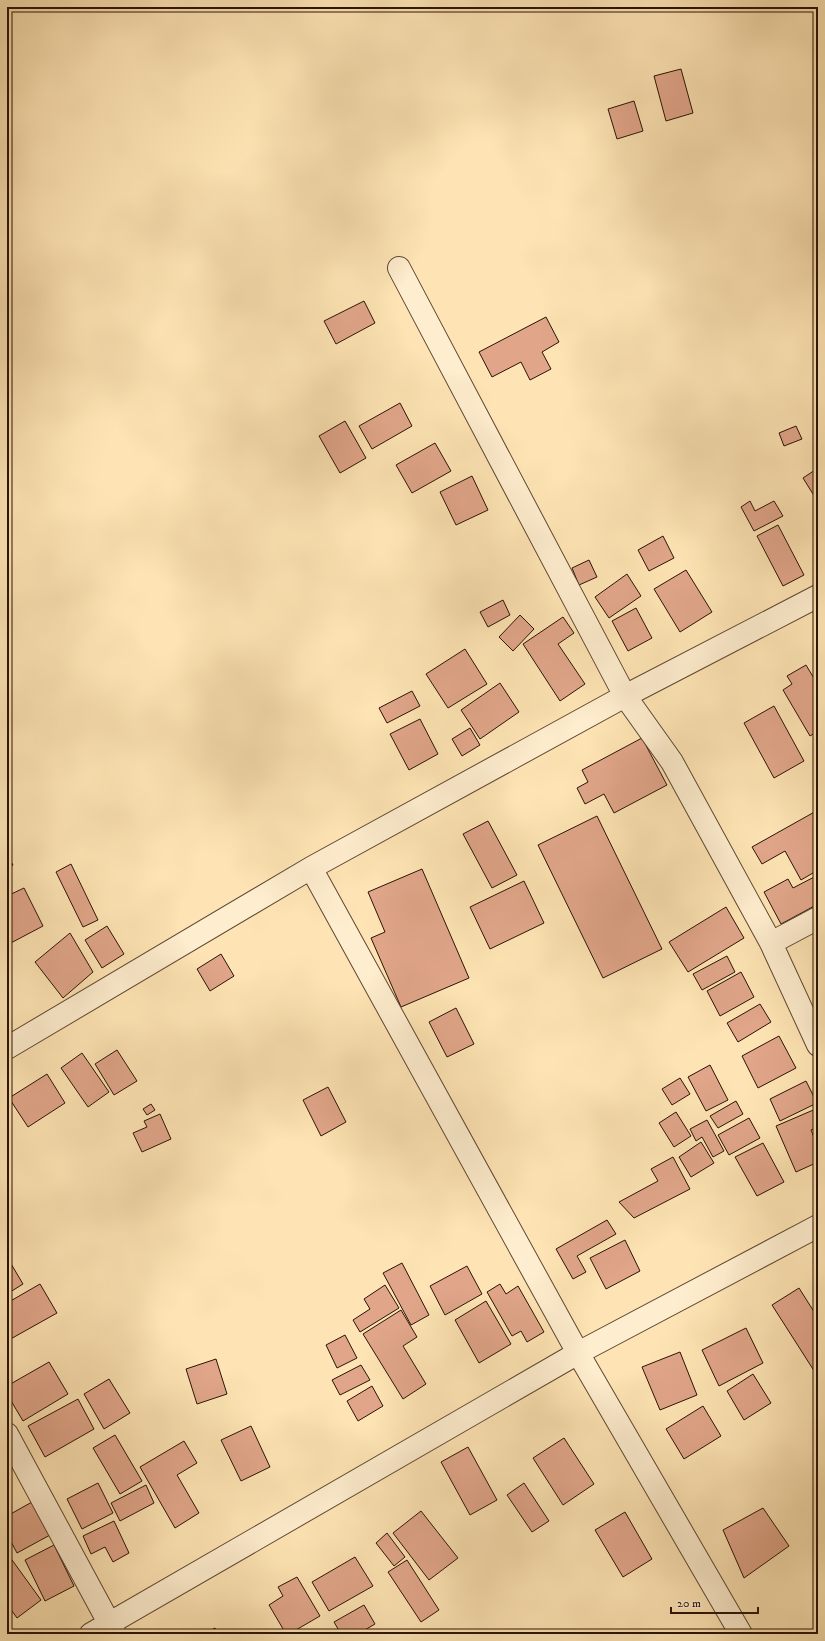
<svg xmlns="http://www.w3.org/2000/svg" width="825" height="1641" viewBox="0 0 825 1641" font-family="'IM FELL DW Pica',serif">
<rect width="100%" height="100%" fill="#fee4b4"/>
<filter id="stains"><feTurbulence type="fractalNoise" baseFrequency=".005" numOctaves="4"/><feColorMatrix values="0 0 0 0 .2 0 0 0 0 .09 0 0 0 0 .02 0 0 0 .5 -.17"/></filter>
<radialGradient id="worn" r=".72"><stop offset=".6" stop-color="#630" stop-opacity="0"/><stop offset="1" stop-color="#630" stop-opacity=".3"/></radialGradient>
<!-- building -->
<path fill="#e1a68a" stroke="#2a1305" d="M681 69 693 113 666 121 654 76Z
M634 101 643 131 617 139 608 109Z
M364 301 375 323 336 344 324 321Z
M546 317 559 342 542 352 551 369 530 380 521 362 492 377 479 352Z
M400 403 412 426 372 449 359 426Z
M345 421 366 458 340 473 319 436Z
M796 426 802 439 784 446 779 433Z
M435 443 451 471 412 493 396 465Z
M818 468V502L803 478Z
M472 476 488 510 456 525 440 492Z
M750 501 755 511 774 501 783 516 754 531 741 507Z
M778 525 804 575 783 586 757 536Z
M663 536 674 558 649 571 638 550Z
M589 560 597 577 579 585 572 568Z
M686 570 712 612 680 632 654 589Z
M627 574 641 596 609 618 595 597Z
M503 600 510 615 488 627 480 612Z
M636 608 652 638 628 651 612 621Z
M520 615 534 629 513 651 499 637Z
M563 617 574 633 558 644 585 684 560 701 523 644Z
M465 649 487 684 448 708 426 674Z
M806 665 818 685V731L810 736 783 690 792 684 787 676Z
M500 683 519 712 480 739 461 710Z
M412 691 420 706 387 723 379 708Z
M774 706 804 761 774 778 744 723Z
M420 719 438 754 409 770 390 734Z
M470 728 480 745 462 756 452 739Z
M642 738 667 785 614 813 604 794 585 804 577 788 588 782 582 770Z
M818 810V870L801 880 785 851 762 864 752 847Z
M597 816 662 949 603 978 538 845Z
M488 821 517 875 492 888 463 834Z
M7 855 13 865 7 869Z
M71 864 98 920 83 927 56 872Z
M422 869 469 978 401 1007 371 938 385 932 368 892Z
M818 875V904L781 924 764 892 788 879 793 888Z
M524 881 544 923 490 949 470 907Z
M24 888 43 926 7 945V896Z
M726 907 744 938 688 972 669 942Z
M107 926 124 954 102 968 85 940Z
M70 933 93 972 63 998 35 962Z
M221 954 234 976 210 991 197 969Z
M727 956 735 972 702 990 693 974Z
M741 972 754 997 720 1016 707 991Z
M760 1004 771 1022 738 1042 727 1023Z
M456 1008 474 1044 447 1057 429 1022Z
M779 1036 796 1068 758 1088 742 1056Z
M117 1050 137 1081 114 1095 95 1064Z
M82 1053 109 1092 88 1107 61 1068Z
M710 1065 728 1100 706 1111 688 1077Z
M47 1074 65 1103 28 1127 9 1098Z
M680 1078 690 1094 672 1105 662 1089Z
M806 1081 817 1103 780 1121 770 1099Z
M328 1087 346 1122 321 1136 303 1100Z
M736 1101 743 1114 718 1128 710 1116Z
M151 1104 155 1110 147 1115 143 1109Z
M818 1108V1127L811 1130 818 1147V1162L796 1172 776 1126Z
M676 1112 691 1136 674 1147 659 1123Z
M160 1114 171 1139 142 1152 133 1133 147 1127 144 1121Z
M749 1118 760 1138 729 1155 718 1135Z
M707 1120 724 1151 713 1157 702 1137 696 1141 690 1129Z
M701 1142 714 1163 691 1177 679 1157Z
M763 1143 784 1182 757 1196 735 1157Z
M673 1157 690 1189 634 1218 619 1202 658 1181 651 1169Z
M607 1220 616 1234 577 1256 586 1272 573 1279 556 1249Z
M625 1240 640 1271 606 1289 590 1258Z
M7 1257 23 1284 7 1294Z
M402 1263 429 1315 411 1325 383 1273Z
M467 1266 482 1294 445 1315 430 1286Z
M40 1284 57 1313 7 1341V1303Z
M500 1284 506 1294 518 1286 544 1332 527 1342 521 1331 512 1336 487 1292Z
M385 1285 399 1308 360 1332 353 1320 370 1309 364 1299Z
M799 1288 818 1318V1377L772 1305Z
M486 1301 511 1344 479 1363 455 1320Z
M401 1310 417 1337 403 1346 426 1384 403 1399 363 1334Z
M746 1328 763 1363 719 1386 702 1350Z
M345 1335 357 1358 337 1368 326 1345Z
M680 1352 697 1395 660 1410 642 1367Z
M216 1359 227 1394 197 1404 186 1369Z
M49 1362 68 1394 23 1421 7 1394V1386Z
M361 1365 370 1380 340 1395 332 1380Z
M753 1374 771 1403 744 1420 727 1391Z
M109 1379 130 1413 104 1429 84 1394Z
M372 1386 383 1406 358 1421 347 1401Z
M78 1399 94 1429 45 1457 28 1426Z
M703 1406 721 1436 684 1459 666 1429Z
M251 1426 270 1467 241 1481 221 1440Z
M115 1435 142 1481 120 1494 93 1448Z
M564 1438 594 1484 563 1505 533 1458Z
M184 1441 197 1463 177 1475 199 1513 175 1528 140 1467Z
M468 1447 497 1500 470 1515 441 1462Z
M98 1483 113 1513 82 1529 67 1499Z
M524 1483 549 1521 532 1532 507 1495Z
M146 1485 154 1503 120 1521 111 1503Z
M32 1502 50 1535 17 1553 7 1534V1516Z
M763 1508 789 1546 744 1578 723 1530Z
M421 1511 458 1558 429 1580 393 1533Z
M625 1512 652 1559 623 1577 595 1530Z
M114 1521 129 1553 113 1562 105 1547 91 1554 83 1536Z
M387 1533 405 1557 394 1566 376 1543Z
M54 1545 74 1586 45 1601 25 1560Z
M7 1553 41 1600 17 1618 7 1604Z
M355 1557 373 1586 329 1611 312 1582Z
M407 1560 439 1610 421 1622 388 1572Z
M297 1577 320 1616 289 1634H286L269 1605 283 1596 278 1587Z
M364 1605 375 1624 358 1634H341L334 1622Z
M215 1628 219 1634H204Z"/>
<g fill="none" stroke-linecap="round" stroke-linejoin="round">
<!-- minor casing -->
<g stroke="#5f4731" stroke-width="24">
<path id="minor" d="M399 268 625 696 672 762 771 943 818 1045
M311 868 578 1353 741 1634
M771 943 818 918
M7 1048 311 868 625 696 818 596
M7 1434 115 1634
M91 1634 578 1353 818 1226"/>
</g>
<!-- minor -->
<use href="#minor" stroke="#feedce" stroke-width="22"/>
</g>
<!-- margin -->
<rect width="825" height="1641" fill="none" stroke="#fee4b4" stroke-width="24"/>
<rect x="8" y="8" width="809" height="1625" fill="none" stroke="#2a1305" stroke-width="2"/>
<rect x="12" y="12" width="801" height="1617" fill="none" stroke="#2a1305"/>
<!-- scale -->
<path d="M671 1607v6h87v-6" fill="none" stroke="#2a1305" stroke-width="2"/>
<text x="677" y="1607" font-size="12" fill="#2a1305" stroke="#feedce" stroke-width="3" paint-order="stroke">20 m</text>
<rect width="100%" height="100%" filter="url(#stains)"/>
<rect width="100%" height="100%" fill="url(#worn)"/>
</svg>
